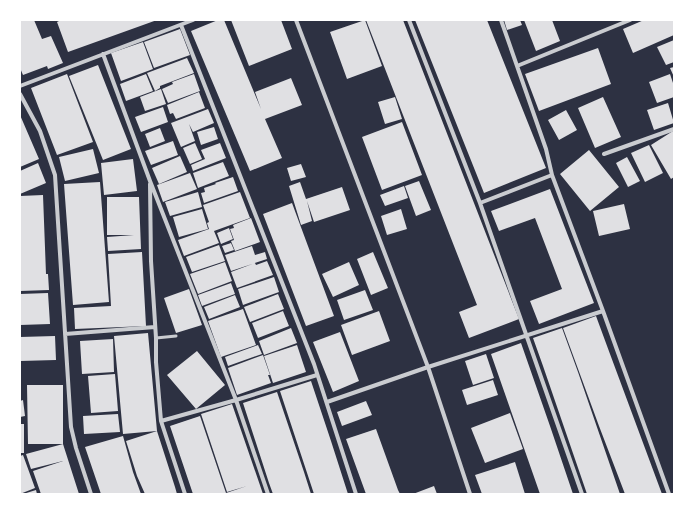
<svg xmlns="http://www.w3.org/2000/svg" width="694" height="514" viewBox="0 0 694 514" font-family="'Sofia Sans Condensed',sans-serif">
<rect width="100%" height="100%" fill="#2d3142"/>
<!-- building -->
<path fill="#e0e0e3" d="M20 20H34L42 39 51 36 63 63 48 69 47 66 23 75 20 68Z
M61 20H157L68 52 57 22Z
M218 20H224L261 109 255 92 291 78 302 105 265 119 282 158 250 171 191 31Z
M231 20H281L292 49 249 66Z
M365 20 382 66 347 79 330 32Z
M366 20H403L519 319 469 338 459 312 477 305Z
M415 20H487L546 168 484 193Z
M504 20H520L522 25 507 30Z
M524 20H552L560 41 536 51Z
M644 20H674V35L633 53 623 29Z
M180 29 190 55 154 68 144 42Z
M674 40V62L666 65 657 47Z
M143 42 153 69 121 81 111 53Z
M598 48 611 84 539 111 525 74Z
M187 58 194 73 160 86V88L155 91 147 73Z
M98 65 131 149 103 160 69 76Z
M674 67V77L670 68Z
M67 74 93 142 57 155 31 88Z
M146 74 153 91 126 101 120 84Z
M194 74 200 91 168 103 162 89 173 84 172 82Z
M670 74 674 86V97L657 103 649 82Z
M161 89 166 104 145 111 140 97Z
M199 92 205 108 176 119 173 113 170 114 167 105Z
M395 97 402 119 385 124 378 102Z
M603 97 621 137 595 148 578 108Z
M668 103 674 123 654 130 647 110Z
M163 107 168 122 141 132 135 117Z
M208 109 214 123 193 132 189 124 195 141 181 147 171 123Z
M566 110 577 130 559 140 548 120Z
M20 115 39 159 20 167Z
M402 122 422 175 382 190 362 137Z
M214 127 218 139 201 145 197 132Z
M160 128 165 141 150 147 145 134Z
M673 131 674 177 671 179 651 145Z
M173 141 178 155 151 165 145 151Z
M195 143 202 159 190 164 183 148Z
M220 143 226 158 193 171 191 165 205 159 201 150Z
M649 145 663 173 645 182 631 153Z
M93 149 99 173 65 181 59 157Z
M589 150 619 187 590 211 560 174Z
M180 156 187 172 159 184 152 168Z
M627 157 640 181 628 187 616 163Z
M133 159 137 191 104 195 101 163Z
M223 162 229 176 198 188 193 173Z
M38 163 46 183 20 194V171Z
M301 164 306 177 291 181 287 168Z
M190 173 197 189 163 202 157 185Z
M233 177 238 191 204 203 201 193 205 192 204 188 216 184 215 183Z
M419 181 431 210 416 216 405 186Z
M100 182 109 302 73 305 64 184Z
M300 182 306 199 342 187 350 210 314 222 307 201 312 221 301 225 289 186Z
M404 186 408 198 385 206 380 195Z
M550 189 594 303 539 324 530 301 562 289 535 218 499 231 491 211Z
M198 192 202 207 170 216 165 202Z
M240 192 250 218 214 231 219 243 184 256 178 240 209 229 207 223 209 222 203 205Z
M43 195 46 274H48L49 290 20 291V196Z
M107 197H139L141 249 108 251 107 237 134 235H107Z
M292 203 334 316 306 326 263 214Z
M624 204 630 229 599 236 593 211Z
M202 209 208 229 179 237 173 217Z
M401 209 407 229 387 235 381 216Z
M251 218 260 242 235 251 231 241 234 240 230 229 234 228 233 225Z
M229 228 233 239 221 244 217 233Z
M231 243 234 250 225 253 222 246Z
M219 245 225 261 192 272 186 257Z
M252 246 255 255 265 252 267 259 231 271 225 255Z
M142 252 146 326 75 329 74 308 111 306 108 254Z
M373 252 388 288 371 295 357 259Z
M267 261 273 275 237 288 231 272 255 263 256 265Z
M225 262 232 281 198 294 190 274Z
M349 262 359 285 333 297 322 274Z
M274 277 279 292 243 305 238 289Z
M231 283 235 294 202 306 198 295Z
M189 289 202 325 176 333 164 298Z
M365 290 373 310 344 320 337 300Z
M48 293 50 324 20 325V294Z
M278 294 284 309 250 322 244 307Z
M235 295 240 307 209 319 204 307Z
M243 309 256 345 221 357 208 321Z
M283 311 289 326 258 338 252 323Z
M379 311 390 341 352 355 341 325Z
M596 316 610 354 662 494H625L599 426 563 328Z
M291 328 297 343 264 355 259 341Z
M562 328 578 372 620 494H587L543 366 533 338Z
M340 332 359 381 333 392 313 342Z
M148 333 157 431 123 434 114 336Z
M55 336 56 360 20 361V337Z
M113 339 114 372 82 374 80 341Z
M521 343 550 426 573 494H540L491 354Z
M258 345 262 354 228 366 225 357Z
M297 345 306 372 273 383 264 356Z
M197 351 225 385 196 409 167 375Z
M486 354 494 378 473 385 465 361Z
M263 355 270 375H268L271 383 237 395 228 368Z
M115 374 118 411 91 413 88 376Z
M493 380 498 395 467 405 462 390Z
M311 381 331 441 348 494H314L280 391Z
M27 385H63V444L79 494H41L33 471 63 461 31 469 26 454 63 444H28Z
M277 392 304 472 311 494H273L269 483 243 403Z
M23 400 25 416 20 417V401Z
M366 401 372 415 342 426 337 412Z
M232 404 263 494H193L170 426 200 416 226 493 247 486 227 492 201 414Z
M510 413 523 449 485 463 471 428Z
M118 414 120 432 84 434 83 416Z
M20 424H24V453H20Z
M376 429 398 490 400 494H366L346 439Z
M157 431 175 487 177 494H145L137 476 126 441Z
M123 436 133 472 141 494H101L85 447Z
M23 455 35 488 20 494V456Z
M515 462 525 494H482L475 475Z
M434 486 437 494H413Z
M36 490 37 494H23Z"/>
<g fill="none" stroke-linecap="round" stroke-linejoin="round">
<!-- service -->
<path stroke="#caccd0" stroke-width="3" d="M156 338 176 336"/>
<!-- minor -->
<path stroke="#caccd0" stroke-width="4" d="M296 20 428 367 470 494
M409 20 480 203 582 494
M501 20 546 149 552 175 603 311 669 494
M181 25 314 364 356 494
M103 54 150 181 236 400 268 494
M517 66 630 20
M20 86 193 20
M20 94 40 131 55 175 71 427 76 448 91 494
M604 154 674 129
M150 184 151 261 156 338V362L161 421 185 494
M480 203 552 175
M65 334 155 327
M327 402 428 367 603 311
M161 421 236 400 317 375"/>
</g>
<!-- border -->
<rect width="694" height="514" fill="none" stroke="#ffffff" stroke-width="42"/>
</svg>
